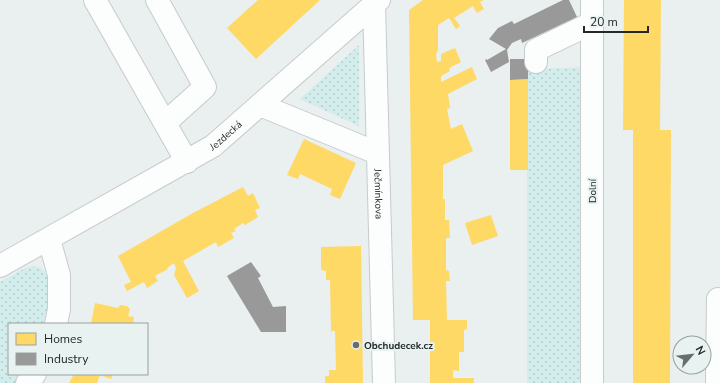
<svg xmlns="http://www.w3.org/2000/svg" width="720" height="383" viewBox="0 0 720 383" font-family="'Nunito Sans',sans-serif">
<defs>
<pattern id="green-dots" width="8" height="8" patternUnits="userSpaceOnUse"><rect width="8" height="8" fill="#d2edec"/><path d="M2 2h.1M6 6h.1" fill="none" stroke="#b4cbca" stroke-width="1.8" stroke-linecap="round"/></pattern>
</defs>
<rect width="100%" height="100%" fill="#eaefef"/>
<!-- green -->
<path fill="url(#green-dots)" d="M359 45V126L300 99Z
M586 67 585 383H527V69Z
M27 267C58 260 48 306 47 324H9V374H23L15 383H0V282Z"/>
<!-- homes -->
<path fill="#ffd966" d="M258 0H320L256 59 227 28Z
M423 0H484L480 2 484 9 477 13 473 6 454 18 460 26 456 29 449 18 438 25V50L436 54 437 62 441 61V54L455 48 461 62 451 67 449 69 450 71 441 76V82L472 67 477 79 448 94 450 108 447 109 451 129 462 124 473 151 443 165V199H445V220H449L450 238H446V270L449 271 450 281H446L447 320H467V329L464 330V352H459V371L453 370V378H474V383H430V320H413L409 10Z
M624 0H661L660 130H671L670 383H633V130H623Z
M528 79V170H510V80Z
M304 139 356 163 340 199 330 195 332 189 300 174 298 179 287 175Z
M243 187 248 196 253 193 260 208 255 210 258 217 245 225 243 223 234 229 236 231 231 233 234 238 218 247 216 242 183 261 199 291 187 298 174 275 176 268 174 263 167 268 168 269 155 276 158 281 147 288 144 282 127 291 124 285 131 282 118 256 193 213Z
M491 215 498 236 472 245 465 223Z
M361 246 363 383H325V376H329V370H336L335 331H331L330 280H326V271L321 270V247Z
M95 303 118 308 120 305 127 306 130 309 128 316 134 317 133 324H91Z
M74 374H113L111 379 100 375 97 383H69Z"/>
<!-- industry -->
<path fill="#999" d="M563 0H569L577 17 522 43 521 39 512 43 507 50 509 62 491 72 485 60 487 59V60L506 49 489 39 498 28 512 21 514 24Z
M510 59H528V79L510 80Z
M251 262 261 276 258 278 273 307 286 306V332H261L227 276Z"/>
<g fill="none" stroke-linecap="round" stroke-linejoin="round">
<!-- minor casing -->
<g stroke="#c7cbcb" stroke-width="24">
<g id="minor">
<path d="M95 0 187 162"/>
<path d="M157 0 205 87 165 123"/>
<path d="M592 0V383"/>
<path id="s1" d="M374 4 384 383"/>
<path d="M536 62V50L592 23"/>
<path d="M260 105 377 153"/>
<path d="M49 239 59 275V309L56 324"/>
<path id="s2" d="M0 266 213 146 379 0"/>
<path d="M27 383 35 374"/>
<path d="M717 383 718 299"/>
</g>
</g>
<!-- minor -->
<use href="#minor" stroke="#fcfdfd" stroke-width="22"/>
</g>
<!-- markers -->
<circle fill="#696e6d" stroke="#e7f2f1" stroke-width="1.5" cx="356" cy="345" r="4"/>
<g text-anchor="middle" stroke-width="4" stroke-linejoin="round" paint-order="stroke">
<!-- street labels -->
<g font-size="10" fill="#242827" stroke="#e7f2f1">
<text dy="4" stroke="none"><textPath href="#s2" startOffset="261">Jezdecká</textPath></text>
<text transform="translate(592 191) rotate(-90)" y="4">Dolní</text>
<text dy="4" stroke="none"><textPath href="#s1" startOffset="190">Ječmínkova</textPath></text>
</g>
<!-- poi labels -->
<g font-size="10" font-weight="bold" fill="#242827" stroke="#e7f2f1" text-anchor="start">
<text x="364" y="349">Obchudecek.cz</text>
</g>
</g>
<!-- legend -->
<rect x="8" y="323" width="140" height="52" fill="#e7f2f1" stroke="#99a1a0"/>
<rect x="16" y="333" width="20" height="12" fill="#ffd966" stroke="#99a1a0"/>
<text x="44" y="343" font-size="12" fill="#242827">Homes</text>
<rect x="16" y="353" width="20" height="12" fill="#999999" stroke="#99a1a0"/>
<text x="44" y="363" font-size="12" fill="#242827">Industry</text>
<!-- north arrow -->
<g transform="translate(692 355) rotate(62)"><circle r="19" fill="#e7f2f1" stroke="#99a1a0"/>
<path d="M0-3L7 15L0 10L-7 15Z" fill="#696e6d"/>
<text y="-6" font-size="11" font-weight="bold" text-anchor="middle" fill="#242827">N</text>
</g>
<!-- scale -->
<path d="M584 26v6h64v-6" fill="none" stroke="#242827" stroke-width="2"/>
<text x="590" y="26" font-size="12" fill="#242827" stroke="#e7f2f1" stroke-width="3" paint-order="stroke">20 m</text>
</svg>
